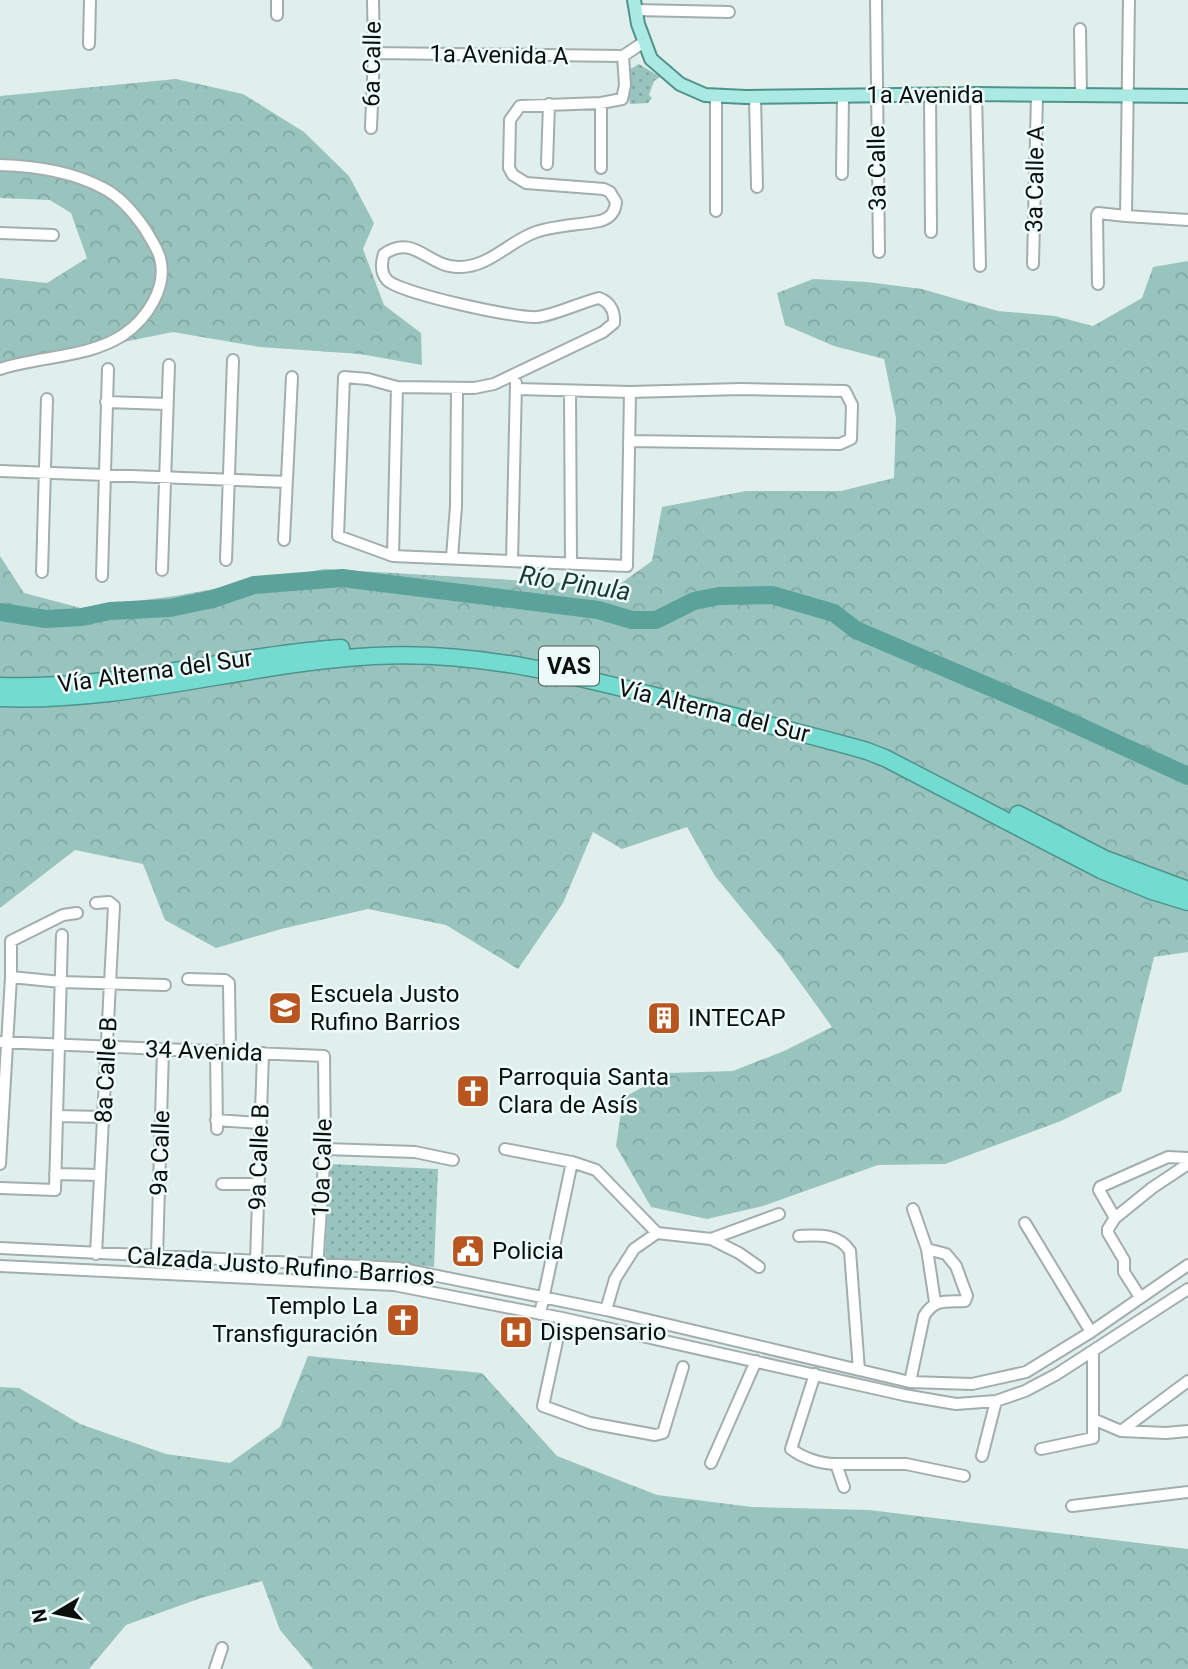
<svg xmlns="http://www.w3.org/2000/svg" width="1188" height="1669" viewBox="0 0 1188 1669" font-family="Roboto,sans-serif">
<defs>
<pattern id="green-dots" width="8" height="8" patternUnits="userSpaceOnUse" patternTransform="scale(1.75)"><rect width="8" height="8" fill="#99c4be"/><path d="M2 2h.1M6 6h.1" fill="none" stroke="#82a7a2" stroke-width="1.8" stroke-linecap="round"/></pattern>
<pattern id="forest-crowns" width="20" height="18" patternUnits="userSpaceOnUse" patternTransform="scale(1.75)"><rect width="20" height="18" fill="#99c4be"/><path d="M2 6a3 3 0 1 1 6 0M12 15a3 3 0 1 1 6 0" fill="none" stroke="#82a7a2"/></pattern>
</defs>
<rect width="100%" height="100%" fill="#e0eeec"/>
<!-- green -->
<path fill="url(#green-dots)" d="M639 64 660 77 654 81 649 95 652 98 648 103 630 104 628 91 629 70Z
M330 1164 438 1169 434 1267 325 1258Z"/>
<!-- forest -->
<path fill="url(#forest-crowns)" d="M176 79 243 94 304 132 349 176 374 223 363 249 384 305 421 333 422 365 360 354 260 347 173 332 0 367V278L47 283 87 258 71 213 50 200 0 198V96Z
M1188 261V952L1154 957 1121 1092 1061 1121 945 1164 878 1165 763 1206 707 1219 651 1207 616 1146 623 1098 668 1073 733 1071 784 1051 832 1027 781 956 715 876 687 827 622 849 593 832 563 903 518 969 446 925 368 909 281 929 216 948 165 920 143 864 75 850 0 908V556L24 593 81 608 175 596 324 569 617 586 652 561 662 507 746 491H841L894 478 896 418 884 359 834 346 785 325 777 293 813 279 867 282 922 289 998 311 1055 316 1093 326 1142 298 1153 267Z
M308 1356 482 1373 557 1456 657 1495 752 1507 869 1510 1188 1549V1669H313L280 1630 262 1581 201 1598 126 1625 89 1669H0V1387L19 1388 80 1424 166 1454 230 1463 280 1427Z"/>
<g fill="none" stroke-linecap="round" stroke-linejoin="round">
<!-- river -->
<path stroke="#5ba29a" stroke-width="18" d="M0 612 46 619 82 617 110 611 170 608 213 599 254 585 342 578 598 610 632 620H656L694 601 719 596 772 595 834 613 856 630 1046 711 1188 776"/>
<!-- minor casing -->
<g stroke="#a1aead" stroke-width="14">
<path id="minor" d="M876 0 879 252
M635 10 729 12
M277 15V0
M1080 29 1081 95
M89 44 90 0
M374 53 623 56
M623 56 625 85 622 99 601 103 520 106 510 120 509 168 513 175 526 183 604 189 610 192 616 202C615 213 610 218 600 221 580 225 556 225 536 232 509 241 489 268 458 267 428 267 414 233 384 254 381 263 381 273 387 280 399 293 518 319 537 317 552 316 582 302 599 298 610 302 615 311 614 323L603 332 494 384 474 388 397 387 368 379 344 377 338 536 393 556 627 566 630 392
M623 56 644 42
M930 94 931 232
M976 94 980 266
M716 96V211
M755 97 757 187
M371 128 374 53 373 0
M547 164 549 104
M0 165C36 166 71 171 103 188 121 197 134 213 145 229 150 238 157 247 160 258 168 287 147 319 123 335 88 358 39 356 0 369
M601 168V103
M842 174 843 95
M1126 216 1188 220
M0 233 53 235
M1033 264 1037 95
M1098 284 1097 215 1098 213 1126 216 1129 0
M517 389 630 392 741 389 845 391 852 405 851 439 840 444 629 441
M570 391 571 564
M106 402 167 404
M0 471 287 482
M284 540 292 377
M393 556 397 387
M452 557 456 506 457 389
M226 560 233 360
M512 561 516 383
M162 570 169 365
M42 572 47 399
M102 576 108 369
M77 913 63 915 11 941V977L61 982 165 985
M188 979 225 980 229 983 230 1052
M0 1042 324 1056 325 1149 317 1268
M216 1051 217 1129
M57 1116 103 1117
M216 1120 260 1123
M325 1149 415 1152 453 1160
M505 1149 572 1162 596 1170 657 1233 711 1239 739 1253 759 1267
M0 1164 11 977
M55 1174 100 1175
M222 1184H258
M0 1188 55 1190 62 935
M913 1209 927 1249 935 1302
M1115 1218 1152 1188 1188 1164
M1025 1223 1091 1332
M799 1236C818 1235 838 1233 850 1251L859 1370
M711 1239 779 1214
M0 1248 398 1268 606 1310 910 1382 972 1384 1026 1372 1091 1332 1188 1265
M96 1254 114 906 109 902 96 903
M157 1256 163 1049
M256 1261 263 1053
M0 1266 394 1285 562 1318 904 1395 956 1404 996 1401 1025 1391 1057 1374 1188 1289
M1140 1297 1124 1272V1260L1108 1233V1229L1115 1218 1099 1190 1100 1187 1168 1157 1188 1158
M606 1310 615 1279 634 1249 657 1233
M540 1314 572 1162
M562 1318 543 1406 590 1423 655 1435 663 1433 683 1367
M815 1374 791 1449C803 1458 821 1464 836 1464L844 1487
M910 1382 924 1316C935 1298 946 1302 965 1301L967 1296 956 1266 946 1254 927 1249
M1093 1419 1121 1431 1166 1433 1188 1431
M1121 1431 1188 1381
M1041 1449 1093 1438V1351
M982 1456 996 1401
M711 1463 756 1361
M836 1464H906L964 1476
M1072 1506 1188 1492
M215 1669 222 1648"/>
</g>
<!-- major casing -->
<g stroke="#4f948c" stroke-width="16">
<path id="major" d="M634 0 638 24 651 59 680 84 705 95 746 97 976 94 1188 96"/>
</g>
<!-- highway casing -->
<g stroke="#4f948c" stroke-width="19">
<path id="highway" d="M0 686C116 690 227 656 341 648
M0 698C127 703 248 663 374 656 480 650 585 678 687 704 747 720 807 734 867 751L885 758 1101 870 1152 891 1188 902
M1018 814 1105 859 1188 890"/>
</g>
<!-- minor -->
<use href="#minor" stroke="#fff" stroke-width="10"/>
<!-- major -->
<use href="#major" stroke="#abe9e3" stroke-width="12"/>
<!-- highway -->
<use href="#highway" stroke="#73dbd0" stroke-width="16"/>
</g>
<!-- icons -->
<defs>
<g id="school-square" transform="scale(1.75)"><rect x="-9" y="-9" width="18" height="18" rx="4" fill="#b95620" stroke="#edfbf9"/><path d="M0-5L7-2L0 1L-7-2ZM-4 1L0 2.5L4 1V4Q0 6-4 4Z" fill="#fff"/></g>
<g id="building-square" transform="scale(1.75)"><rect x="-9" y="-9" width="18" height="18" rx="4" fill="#b95620" stroke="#edfbf9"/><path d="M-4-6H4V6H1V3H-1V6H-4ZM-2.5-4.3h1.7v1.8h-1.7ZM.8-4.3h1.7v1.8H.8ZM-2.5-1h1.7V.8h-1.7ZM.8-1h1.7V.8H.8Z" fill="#fff"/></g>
<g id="church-square" transform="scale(1.75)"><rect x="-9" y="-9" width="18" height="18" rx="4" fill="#b95620" stroke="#edfbf9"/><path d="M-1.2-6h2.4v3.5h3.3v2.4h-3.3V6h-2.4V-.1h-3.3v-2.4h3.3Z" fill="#fff"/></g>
<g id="civic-square" transform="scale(1.75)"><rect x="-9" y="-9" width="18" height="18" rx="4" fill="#b95620" stroke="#edfbf9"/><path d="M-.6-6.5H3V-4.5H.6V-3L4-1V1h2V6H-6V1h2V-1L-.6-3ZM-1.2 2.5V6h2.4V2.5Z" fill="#fff"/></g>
<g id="hospital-square" transform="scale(1.75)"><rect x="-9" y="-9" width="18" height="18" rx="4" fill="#b95620" stroke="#edfbf9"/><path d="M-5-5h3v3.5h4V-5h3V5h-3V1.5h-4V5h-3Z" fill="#fff"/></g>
</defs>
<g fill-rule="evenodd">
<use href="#school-square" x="285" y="1008"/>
<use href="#building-square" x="664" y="1018"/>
<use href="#church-square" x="473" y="1091"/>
<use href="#civic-square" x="468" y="1251"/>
<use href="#church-square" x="403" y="1320"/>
<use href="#hospital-square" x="516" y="1332"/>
</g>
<g text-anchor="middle" stroke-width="5" stroke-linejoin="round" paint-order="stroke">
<!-- shield labels -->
<rect fill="#edfbf9" stroke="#4f5655" stroke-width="2" x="539" y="646.5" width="60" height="39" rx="5"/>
<g font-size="23" font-weight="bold" fill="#0b100f">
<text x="569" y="674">VAS</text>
</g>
<!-- street labels -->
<g font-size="24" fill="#0b100f" stroke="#edfbf9">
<text transform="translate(499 55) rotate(1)" y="8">1a Avenida A</text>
<text transform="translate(372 64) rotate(-89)" y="8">6a Calle</text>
<text x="925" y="103">1a Avenida</text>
<text transform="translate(877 168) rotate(-91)" y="8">3a Calle</text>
<text transform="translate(1035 179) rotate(-89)" y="8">3a Calle A</text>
<text transform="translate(155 671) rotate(-8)" y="8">Vía Alterna del Sur</text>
<text transform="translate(714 711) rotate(14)" y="8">Vía Alterna del Sur</text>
<text transform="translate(204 1051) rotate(2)" y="8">34 Avenida</text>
<text transform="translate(106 1070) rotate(-87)" y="8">8a Calle B</text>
<text transform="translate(160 1153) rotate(-88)" y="8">9a Calle</text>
<text transform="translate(259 1157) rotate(-88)" y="8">9a Calle B</text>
<text transform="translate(322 1168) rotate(-88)" y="8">10a Calle</text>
<text transform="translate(281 1266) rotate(4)" y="8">Calzada Justo Rufino Barrios</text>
</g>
<!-- poi labels -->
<g font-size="24" fill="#0b100f" stroke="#edfbf9" text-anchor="start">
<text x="310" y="1002">Escuela Justo<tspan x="310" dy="28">Rufino Barrios</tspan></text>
<text x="688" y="1026">INTECAP</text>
<text x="498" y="1085">Parroquia Santa<tspan x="498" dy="28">Clara de Asís</tspan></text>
<text x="492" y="1259">Policia</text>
<text x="378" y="1314" text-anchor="end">Templo La<tspan x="378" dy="28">Transfiguración</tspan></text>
<text x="540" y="1340">Dispensario</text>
</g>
<!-- water labels -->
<g font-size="26" font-style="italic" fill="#173a36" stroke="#edfbf9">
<text transform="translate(575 583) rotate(9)" y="9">Río Pinula</text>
</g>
</g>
<!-- north arrow -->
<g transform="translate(56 1613) rotate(260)" stroke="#edfbf9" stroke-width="5" paint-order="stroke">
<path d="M0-5L12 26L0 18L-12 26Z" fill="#0b100f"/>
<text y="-10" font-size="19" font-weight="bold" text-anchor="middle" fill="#0b100f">N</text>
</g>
</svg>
